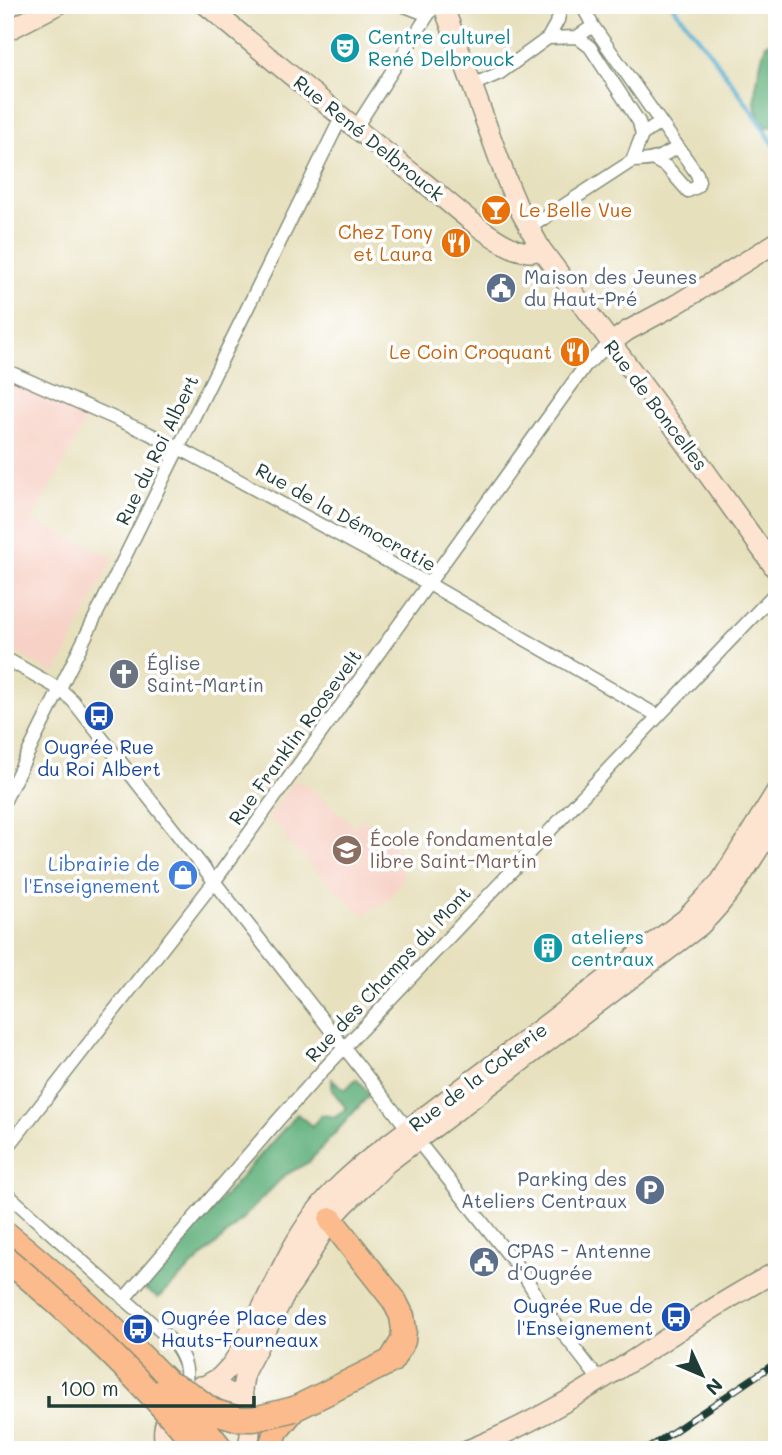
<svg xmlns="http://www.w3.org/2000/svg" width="782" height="1455" viewBox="0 0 782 1455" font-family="Mali,sans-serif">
<rect width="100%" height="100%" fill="#fff"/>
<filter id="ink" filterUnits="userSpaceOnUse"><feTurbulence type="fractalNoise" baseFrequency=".0143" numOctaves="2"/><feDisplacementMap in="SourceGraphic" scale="14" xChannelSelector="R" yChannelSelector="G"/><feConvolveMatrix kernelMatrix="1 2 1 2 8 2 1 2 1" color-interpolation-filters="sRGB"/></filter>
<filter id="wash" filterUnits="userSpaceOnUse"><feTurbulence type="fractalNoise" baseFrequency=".00686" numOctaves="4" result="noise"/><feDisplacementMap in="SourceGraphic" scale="28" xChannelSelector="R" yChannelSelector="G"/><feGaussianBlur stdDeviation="1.57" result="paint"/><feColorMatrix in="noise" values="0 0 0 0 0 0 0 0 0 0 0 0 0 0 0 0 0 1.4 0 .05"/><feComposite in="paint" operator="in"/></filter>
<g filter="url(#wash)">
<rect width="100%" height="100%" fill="#e7e0bd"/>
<!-- built -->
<path fill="#f7d1c6" d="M5 380 86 417 67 458 31 520 113 558 58 670 52 672 5 647Z
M296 779 316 793 354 826 362 818 409 860 402 869 403 875 400 884 388 900 363 915 285 840V832L268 818Z"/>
<!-- forest -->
<path fill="#61b07c" stroke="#407658" stroke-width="2" d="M774 40H777V126L766 127C764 122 760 117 757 112 751 97 761 59 766 44Z
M332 1079 345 1090 356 1079 370 1094 309 1162 285 1175 226 1235 158 1298 143 1288 297 1114 312 1126 322 1115 336 1117 346 1108 332 1090Z"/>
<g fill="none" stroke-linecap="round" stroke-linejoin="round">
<!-- stream -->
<path stroke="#51afd0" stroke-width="4.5" d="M672 5 709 51 750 108 777 149"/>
</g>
</g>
<g filter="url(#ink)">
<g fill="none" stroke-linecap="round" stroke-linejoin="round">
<!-- street casing -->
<g stroke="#838e78" stroke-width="15">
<path id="street" d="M402 5 428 15
M582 5 593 26 697 174 699 181 697 187 688 191 667 167 654 160
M577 37 590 47 639 122 642 135
M548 38 577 37 593 26
M472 85 500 73 548 38 558 20 560 10 567 5
M355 129 428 15 435 5
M632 161 642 135 660 123
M632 161C653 161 660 158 678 147
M529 228 632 161
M5 370 148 433 192 455 429 584 658 716
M5 658 61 690 73 701 408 1129
M5 800 341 118
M417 1140 522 1272 548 1314 600 1381
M5 1151 214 882 585 366 611 343
M5 1192 174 1343C187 1361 188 1371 185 1393
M124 1299 279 1119 324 1069 777 591"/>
</g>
<!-- secondary casing -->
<g stroke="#838e78" stroke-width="22">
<path id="secondary" d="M206 5C277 64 348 123 421 180 449 202 483 235 515 249 525 252 532 254 541 249
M443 5 507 181 518 207 541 249 674 427 777 571
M5 32 57 5
M611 343 627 331 677 304 777 242
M206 1385 220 1377 232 1364C262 1316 280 1260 314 1214 332 1190 353 1172 375 1154L685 919 720 882 777 790
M200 1386C227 1382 251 1407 250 1434 250 1439 248 1444 246 1450
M244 1408 242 1389 245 1371 288 1289C305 1268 315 1241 332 1219 348 1198 369 1184 386 1164L700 926C732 895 754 857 777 819
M168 1450C159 1433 165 1418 176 1403
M467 1450C552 1417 627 1363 703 1315 727 1299 752 1285 777 1271"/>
</g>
<!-- highway casing -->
<g stroke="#838e78" stroke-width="27">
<path id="highway" d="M5 1233C64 1280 115 1329 168 1383
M270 1450 276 1431 294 1409 391 1361 403 1341 404 1330 402 1316 394 1300 331 1220"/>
</g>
<!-- street -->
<use href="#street" stroke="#fff" stroke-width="12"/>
<!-- secondary -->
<use href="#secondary" stroke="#fde4d1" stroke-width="19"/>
<!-- highway -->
<use href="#highway" stroke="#fbbb8c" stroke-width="24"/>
<!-- rail casing -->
<g stroke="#1f3d34" stroke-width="7">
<path id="rail" d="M646 1450 777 1362"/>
</g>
<!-- rail -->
<use href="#rail" stroke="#fff" stroke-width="4.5" stroke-dasharray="13" stroke-linecap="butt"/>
<!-- highway-bridge casing -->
<g stroke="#838e78" stroke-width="27" stroke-linecap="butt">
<path id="highway-bridge" d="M5 1258C77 1317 140 1379 201 1450
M168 1383 190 1394 212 1411 239 1419H254L294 1409
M182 1400 222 1450"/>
</g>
<!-- highway-bridge -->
<use href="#highway-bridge" stroke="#fbbb8c" stroke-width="24"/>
</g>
</g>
<!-- icons -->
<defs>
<g id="theatre-disc" transform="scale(1.575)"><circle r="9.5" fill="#0f9aa8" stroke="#fff"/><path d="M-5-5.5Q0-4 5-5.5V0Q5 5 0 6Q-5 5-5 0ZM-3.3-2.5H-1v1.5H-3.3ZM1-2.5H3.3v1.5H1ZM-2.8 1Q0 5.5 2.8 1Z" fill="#fff"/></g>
<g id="bar-disc" transform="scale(1.575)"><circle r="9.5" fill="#e8710a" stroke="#fff"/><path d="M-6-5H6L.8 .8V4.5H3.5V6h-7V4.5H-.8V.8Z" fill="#fff"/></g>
<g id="restaurant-disc" transform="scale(1.575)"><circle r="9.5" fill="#e8710a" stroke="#fff"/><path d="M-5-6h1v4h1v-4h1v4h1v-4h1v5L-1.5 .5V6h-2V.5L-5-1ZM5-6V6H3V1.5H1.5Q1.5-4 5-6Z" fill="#fff"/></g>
<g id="civic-disc" transform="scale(1.575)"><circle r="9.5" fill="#5c6f8a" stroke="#fff"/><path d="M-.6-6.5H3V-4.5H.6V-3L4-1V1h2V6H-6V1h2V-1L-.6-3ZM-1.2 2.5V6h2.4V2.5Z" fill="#fff"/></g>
<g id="church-disc" transform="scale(1.575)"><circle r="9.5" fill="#6b7280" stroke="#fff"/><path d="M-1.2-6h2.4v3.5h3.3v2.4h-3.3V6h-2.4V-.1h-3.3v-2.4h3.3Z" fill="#fff"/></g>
<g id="bus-disc" transform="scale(1.575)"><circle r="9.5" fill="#1a4fb4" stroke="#fff"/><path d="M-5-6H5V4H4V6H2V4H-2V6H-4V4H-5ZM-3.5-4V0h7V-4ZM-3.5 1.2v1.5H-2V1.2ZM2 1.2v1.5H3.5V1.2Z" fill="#fff"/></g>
<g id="school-disc" transform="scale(1.575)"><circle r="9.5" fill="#8d6e63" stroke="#fff"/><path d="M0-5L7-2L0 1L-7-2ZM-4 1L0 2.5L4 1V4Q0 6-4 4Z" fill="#fff"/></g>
<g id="shop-disc" transform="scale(1.575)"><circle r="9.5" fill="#3f7fe0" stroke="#fff"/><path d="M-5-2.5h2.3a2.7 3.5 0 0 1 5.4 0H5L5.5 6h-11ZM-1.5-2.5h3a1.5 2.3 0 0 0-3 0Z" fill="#fff"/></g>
<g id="building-disc" transform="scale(1.575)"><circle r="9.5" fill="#0f9aa8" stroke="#fff"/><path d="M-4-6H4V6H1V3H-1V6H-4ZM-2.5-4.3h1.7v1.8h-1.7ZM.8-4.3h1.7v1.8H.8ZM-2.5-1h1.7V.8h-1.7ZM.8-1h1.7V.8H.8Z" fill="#fff"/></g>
<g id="parking-disc" transform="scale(1.575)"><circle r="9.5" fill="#5c6f8a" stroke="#fff"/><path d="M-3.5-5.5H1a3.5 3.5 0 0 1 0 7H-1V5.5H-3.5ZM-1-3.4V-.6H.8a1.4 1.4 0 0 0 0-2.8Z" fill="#fff"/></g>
</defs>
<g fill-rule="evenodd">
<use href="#theatre-disc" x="345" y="48"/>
<use href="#bar-disc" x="496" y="210"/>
<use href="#restaurant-disc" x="456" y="243"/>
<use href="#civic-disc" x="501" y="288"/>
<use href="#restaurant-disc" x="575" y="352"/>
<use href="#church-disc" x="124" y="674"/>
<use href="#bus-disc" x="99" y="716"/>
<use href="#school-disc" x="347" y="850"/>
<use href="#shop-disc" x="183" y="875"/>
<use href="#building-disc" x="548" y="948"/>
<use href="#parking-disc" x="650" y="1190"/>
<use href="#civic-disc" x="484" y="1262"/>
<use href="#bus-disc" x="676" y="1317"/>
<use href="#bus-disc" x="138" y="1329"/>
</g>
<g text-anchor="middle" stroke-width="7" stroke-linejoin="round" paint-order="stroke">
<!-- culture labels -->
<g font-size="19" fill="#0d838f" stroke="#fff" text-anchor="start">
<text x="368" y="44">Centre culturel<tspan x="368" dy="22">René Delbrouck</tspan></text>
<text x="571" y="944">ateliers<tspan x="571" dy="22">centraux</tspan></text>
</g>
<!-- street labels -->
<g font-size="19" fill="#1f3d34" stroke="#fff">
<text transform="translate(369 138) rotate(39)" y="7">Rue René Delbrouck</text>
<text transform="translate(656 405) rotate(53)" y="7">Rue de Boncelles</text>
<text transform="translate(157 450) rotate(-64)" y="7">Rue du Roi Albert</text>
<text transform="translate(346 517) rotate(29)" y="7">Rue de la Démocratie</text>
<text transform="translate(295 737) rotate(-54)" y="7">Rue Franklin Roosevelt</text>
<text transform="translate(388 974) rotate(-47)" y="7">Rue des Champs du Mont</text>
<text transform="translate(478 1077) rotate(-37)" y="7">Rue de la Cokerie</text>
</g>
<!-- food labels -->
<g font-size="19" fill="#c56008" stroke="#fff" text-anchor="end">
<text x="519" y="217" text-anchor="start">Le Belle Vue</text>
<text x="433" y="239">Chez Tony<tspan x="433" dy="22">et Laura</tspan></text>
<text x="552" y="359">Le Coin Croquant</text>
</g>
<!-- service labels -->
<g font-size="19" fill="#4e5e75" stroke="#fff" text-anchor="start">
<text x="524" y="284">Maison des Jeunes<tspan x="524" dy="22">du Haut-Pré</tspan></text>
<text x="627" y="1186" text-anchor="end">Parking des<tspan x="627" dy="22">Ateliers Centraux</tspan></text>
<text x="507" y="1258">CPAS - Antenne<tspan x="507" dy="22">d'Ougrée</tspan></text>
</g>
<!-- worship labels -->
<g font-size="19" fill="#5b616d" stroke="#fff" text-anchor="start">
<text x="147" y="670">Église<tspan x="147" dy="22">Saint-Martin</tspan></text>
</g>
<!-- transit labels -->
<g font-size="19" fill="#164399" stroke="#fff">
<text x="99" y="754">Ougrée Rue<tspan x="99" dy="22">du Roi Albert</tspan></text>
<text x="653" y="1313" text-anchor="end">Ougrée Rue de<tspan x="653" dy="22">l'Enseignement</tspan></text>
<text x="161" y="1325" text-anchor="start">Ougrée Place des<tspan x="161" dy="22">Hauts-Fourneaux</tspan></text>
</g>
<!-- education labels -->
<g font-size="19" fill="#785e54" stroke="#fff" text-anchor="start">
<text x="370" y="846">École fondamentale<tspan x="370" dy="22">libre Saint-Martin</tspan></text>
</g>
<!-- shop labels -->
<g font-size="19" fill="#366cbe" stroke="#fff" text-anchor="end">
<text x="160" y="871">Librairie de<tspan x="160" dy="22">l'Enseignement</tspan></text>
</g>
</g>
<!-- margin -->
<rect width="782" height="1455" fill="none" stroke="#fff" stroke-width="28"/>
<!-- north arrow -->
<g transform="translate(702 1375) rotate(134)" stroke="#ffffff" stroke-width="5" paint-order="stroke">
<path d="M0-5L12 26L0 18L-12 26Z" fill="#1f3d34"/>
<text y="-10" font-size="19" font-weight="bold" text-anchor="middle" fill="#1f3d34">N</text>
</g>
<!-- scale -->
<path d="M49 1396v10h205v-10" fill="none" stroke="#1f3d34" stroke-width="3.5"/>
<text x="60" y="1396" font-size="21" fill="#1f3d34" stroke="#ffffff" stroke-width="5" paint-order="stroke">100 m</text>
</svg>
